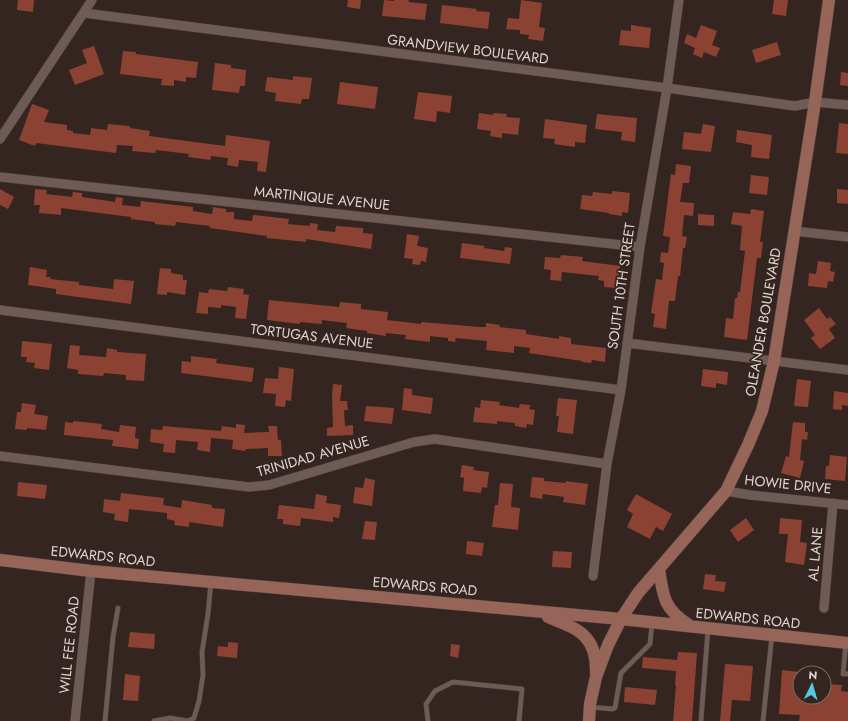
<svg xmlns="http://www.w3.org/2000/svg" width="848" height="721" viewBox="0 0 848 721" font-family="Jost,sans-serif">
<rect width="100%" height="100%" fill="#352521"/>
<!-- building -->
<path fill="#8c4232" d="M18 0H34L33 12 17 10Z
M348 0H361L360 9 347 7Z
M384 0 394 1V0H409L408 2 427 4 425 20 382 16Z
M521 0 542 3 539 27 545 28 543 41 528 39 529 35 520 34V30L506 29 508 18 519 19Z
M774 0H788L786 16 772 14Z
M442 5 477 9 476 11 490 12 488 29 440 23Z
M631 25 651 28 649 48 619 45 621 30 631 31Z
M701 25 717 31 712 45 720 48 716 57 704 52 702 58 693 54 695 48 684 43 687 34 696 38Z
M777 42 781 55 756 63 752 50Z
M94 46 104 74 75 85 69 70 87 63 82 50Z
M123 51 136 52V54L198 62 196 78 186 77V82L174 80V86L161 85 162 79 120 74Z
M215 63 231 65V68L246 70 245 86H240L239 93 212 90Z
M841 72 848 73V86L840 85Z
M293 76 312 78 309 99H302L301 104 275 101 276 93 265 91 267 77 293 80Z
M340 82 378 87 375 109 337 104Z
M418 92 452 96 450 113 437 111 436 122 414 119Z
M32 104 49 110 44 122 67 125V130L73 131V133L90 135 91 128 107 130 108 124 130 126V128L150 131 149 136 225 146 226 135 270 141 266 172 257 171 258 162 239 160 238 167 227 165 228 158 211 156 210 160 188 157 189 154 156 150 155 153 132 151 133 146 117 145 116 153 36 143 35 146 19 140Z
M479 113 493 115V113L507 114 506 117 520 118 518 135 502 133V138L490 136 491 131 477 129Z
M597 114 637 118 635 142 621 140 622 132 595 129Z
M545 119 587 125 585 143 575 142V147L554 144 555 139 543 138Z
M839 123 848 124V154L836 153Z
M703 124 715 126 711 152 682 149 684 132 701 134Z
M737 130 772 135 769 159 751 157 752 145 736 142Z
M676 164 691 166 689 183H683L680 202 694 203 693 216 684 215 682 236 687 237 685 248H683L680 276H678L675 301H669L666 329 653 327 655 314 651 313 656 279 662 280 664 263 660 262 661 252 668 253 670 237 663 236 671 174 675 175Z
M751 175 769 177 767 195 749 193Z
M0 189 14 197 8 209 0 205Z
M35 189 47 190 46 194 72 197 73 192 82 193V197L115 202 116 197 123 198 122 205 140 207 141 201 193 207V211L212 214 213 207 226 209V212H234V219L252 221 253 215 289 219 288 224 310 226V223L318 224 317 230 335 232 336 226 363 228V233L373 234 371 249 306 239V242L267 238V236L210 228V226L176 222 175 226 155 224V222L131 219V217L61 208V215L39 213 40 205H34Z
M837 189 848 190V204L837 203Z
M612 191 630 193 628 213 622 212V216L609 214V213L580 209 582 195 592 196 593 192 612 194Z
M751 209 764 211 760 242H763L761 258H757L747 340 724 337 726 318 733 319 735 298H737L738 292H740L745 251 740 250 742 226 731 224 733 212 750 214Z
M698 214 714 215V226L698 225Z
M407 234 419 236 417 246 428 248 426 262 421 261 420 265 412 264 413 259 404 258Z
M462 243 485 246 484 248 504 251 505 247 512 248 510 264 460 258Z
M561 255 583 257 582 261 620 266 617 288 604 287V281L598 280 599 276 562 272 561 281 550 280 551 270 544 269 545 257 560 258Z
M818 261 831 263 830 271 835 272 833 282 828 281 827 288 808 286 809 273 816 274Z
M30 267 47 270 46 277H51L50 279 79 282V285L113 289 114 279 134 281 131 304 56 294V289L28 285Z
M160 268 171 269V273L183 275V280H187L185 295 167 292V295L157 294Z
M228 287 244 289 243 294 249 295 246 319 235 318 236 307 221 305V308L208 307V314L196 313 199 292 208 293 209 289 227 291Z
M269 300 339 307 340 302 361 304V309L388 312 387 320 421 324V322L480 327H486V323L500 325 499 327 526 330V334L559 339V336L571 338V344L606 348 605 362 592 360 591 363 582 362V361L529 353 530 348 514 346V353L486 350 487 341 456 338 455 342 448 341V338L430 336V342L405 339 406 335 386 333V336L367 333V331L346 328 347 323 337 322 322 320V324L300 322V324L267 320Z
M819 308 827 319 830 317 836 324 829 329 835 338 820 349 811 338 815 335 804 320Z
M22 341 52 344 49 370 34 368 35 363 26 362 27 357H21Z
M70 345 80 346 79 355 106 357 107 348 117 350V352L146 354 144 381 126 380V375L104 373 103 376 78 374V370L67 368Z
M191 356 217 359 216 363 254 368 252 382 181 373 182 361 191 362Z
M279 367 294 369 291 401 286 400 285 407 275 406 276 394 263 393 265 378 278 379Z
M703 369 728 372 727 385 716 383V388L701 386Z
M797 379 811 381 808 407 794 406Z
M333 384 342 385 340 401H347L348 410H344L345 426 353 425V435L327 436V428L333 427 332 396Z
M404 388 412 389V395L433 398 431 414 402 410Z
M834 391 848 393V406L842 405V410L833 409Z
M558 398 577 400 573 434 557 432 559 416H556Z
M481 400 500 402 499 405 519 408 520 404 530 405 529 409 535 410 533 425 527 424 526 428 515 426V423L497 421V424L473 422 475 407 480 408Z
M22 403 36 405 34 414 48 416 46 430 27 428V430L15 429 17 412H21Z
M366 406 394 408 392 424 364 421Z
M73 421 102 424 101 429 119 432 120 425 136 427 135 438 139 439 138 449 112 446 113 440 64 435 65 422 73 423Z
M793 422 805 423V432H808L807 440 802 439 800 460 804 461 800 478 781 473 786 456 789 457Z
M236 424 245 425 244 433 269 432 268 426H277L278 440H281L282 456H268V448L246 449 245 451 232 449 233 440 211 438 210 452 197 450 198 442 176 440 175 453 163 452 164 444 150 442 151 429 162 430 163 426 221 431 222 426 236 428Z
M830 455 847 457 845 481 825 479 826 466H829Z
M462 465 474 467 473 470 489 472 487 488 482 487 481 493 463 491 464 478 460 477Z
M532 477 544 478V481L566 483V481L588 484 585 505 563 502 564 497 543 494 542 499 530 497Z
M365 478 375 480 372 506 353 503 355 487 363 488Z
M18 482 47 485 45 499 17 496Z
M500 483 513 484 511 507 520 508 518 530 492 527 495 505H498Z
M121 493 164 498 163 505 181 508 182 500 212 505V508L225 509 223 527 189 522V527L174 525 175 521 167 519V513L129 509 128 522 114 520 115 514 103 512 104 499 120 501Z
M316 494 327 496 326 503 341 505 339 518 333 517V522L301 518 300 526 283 524V519H277L279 505 314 509Z
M636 494 672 514 663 531 656 527 650 539 627 527 633 514 627 510Z
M746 518 754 530 738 542 730 530Z
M780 518 802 520 800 542 807 543 804 565 785 562 788 534H779Z
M365 521 377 522 375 540 362 539Z
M467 541 484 543 482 556 466 554Z
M553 551 572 552 571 568 552 567Z
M705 574 716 575 715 581 726 582 724 592 703 589Z
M130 632 155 634 154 649 128 647Z
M228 642 238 643 237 658 217 656 218 646 228 647Z
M451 644 460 645 458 658 450 656Z
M678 652 697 653 692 721H673L676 685H675L676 671 642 668 643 657 677 660Z
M725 664 753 666 750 701 732 700 730 721H720Z
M782 670 800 672V697H824V684L842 685 841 691 848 692V721H799L800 715 779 714Z
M125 674 140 676 138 701 123 700Z
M625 687 657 690 655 705 624 702Z"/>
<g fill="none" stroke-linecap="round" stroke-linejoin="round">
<!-- lane casing -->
<g stroke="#4f413e" stroke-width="5.5">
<path id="lane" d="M846 643 843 674H848
M590 707 612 709 615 708 621 673 650 644 652 624
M701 720 708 629
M105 721 113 637 118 608
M154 721 170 718 188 721 194 718 199 701 203 675 202 652 208 614 211 582
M428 721 426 704 435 691 453 682 522 689 519 721
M763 721 772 635"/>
</g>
<!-- street casing -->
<g stroke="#4f413e" stroke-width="10">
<path id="street" d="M84 13 667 88 795 106 815 102 848 105
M0 139 92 0
M0 177 640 247
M794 231 848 237
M0 310 621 390
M627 343 848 370
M0 456 249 487 269 485 414 442 435 439 607 464
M726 491 750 495 848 505
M593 576 607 464 621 390 640 247 667 88 679 0
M824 608 833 503
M75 721 91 571"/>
</g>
<!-- secondary casing -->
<g stroke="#4f413e" stroke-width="13">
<path id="secondary" d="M0 560 91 571 621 619 848 643
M659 569C663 597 664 609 689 625
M548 617C578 629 597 635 596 673
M589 721 590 704 596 677 608 645 621 619 638 593 726 491 748 445 762 411 774 361 815 102 829 0"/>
</g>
<!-- lane -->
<use href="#lane" stroke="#6e5b56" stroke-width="4.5"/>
<!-- street -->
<use href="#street" stroke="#6e5b56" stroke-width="9"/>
<!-- secondary -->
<use href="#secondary" stroke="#976458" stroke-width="12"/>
</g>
<g text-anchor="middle" stroke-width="3.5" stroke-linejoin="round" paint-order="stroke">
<!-- street labels -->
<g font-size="14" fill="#dfd4d1" stroke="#352521">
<text transform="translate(468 49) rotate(7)" y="5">GRANDVIEW BOULEVARD</text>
<text transform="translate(322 198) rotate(6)" y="5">MARTINIQUE AVENUE</text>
<text transform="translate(621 286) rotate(-82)" y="5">SOUTH 10TH STREET</text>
<text transform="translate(763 322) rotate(-80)" y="5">OLEANDER BOULEVARD</text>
<text transform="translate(312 336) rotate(7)" y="5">TORTUGAS AVENUE</text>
<text transform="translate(313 456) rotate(-16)" y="5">TRINIDAD AVENUE</text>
<text transform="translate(788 484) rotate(6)" y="5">HOWIE DRIVE</text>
<text transform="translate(815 554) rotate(-85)" y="5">AL LANE</text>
<text transform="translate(103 556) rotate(6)" y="5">EDWARDS ROAD</text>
<text transform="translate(425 586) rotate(5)" y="5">EDWARDS ROAD</text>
<text transform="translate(748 618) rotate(6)" y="5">EDWARDS ROAD</text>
<text transform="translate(69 645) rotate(-84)" y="5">WILL FEE ROAD</text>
</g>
</g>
<!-- north arrow -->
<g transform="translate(812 685) rotate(5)"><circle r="19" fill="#352521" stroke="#796b67"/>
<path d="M0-3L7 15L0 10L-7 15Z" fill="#56c9e1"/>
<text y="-6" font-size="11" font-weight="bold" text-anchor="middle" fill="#dfd4d1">N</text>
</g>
</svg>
